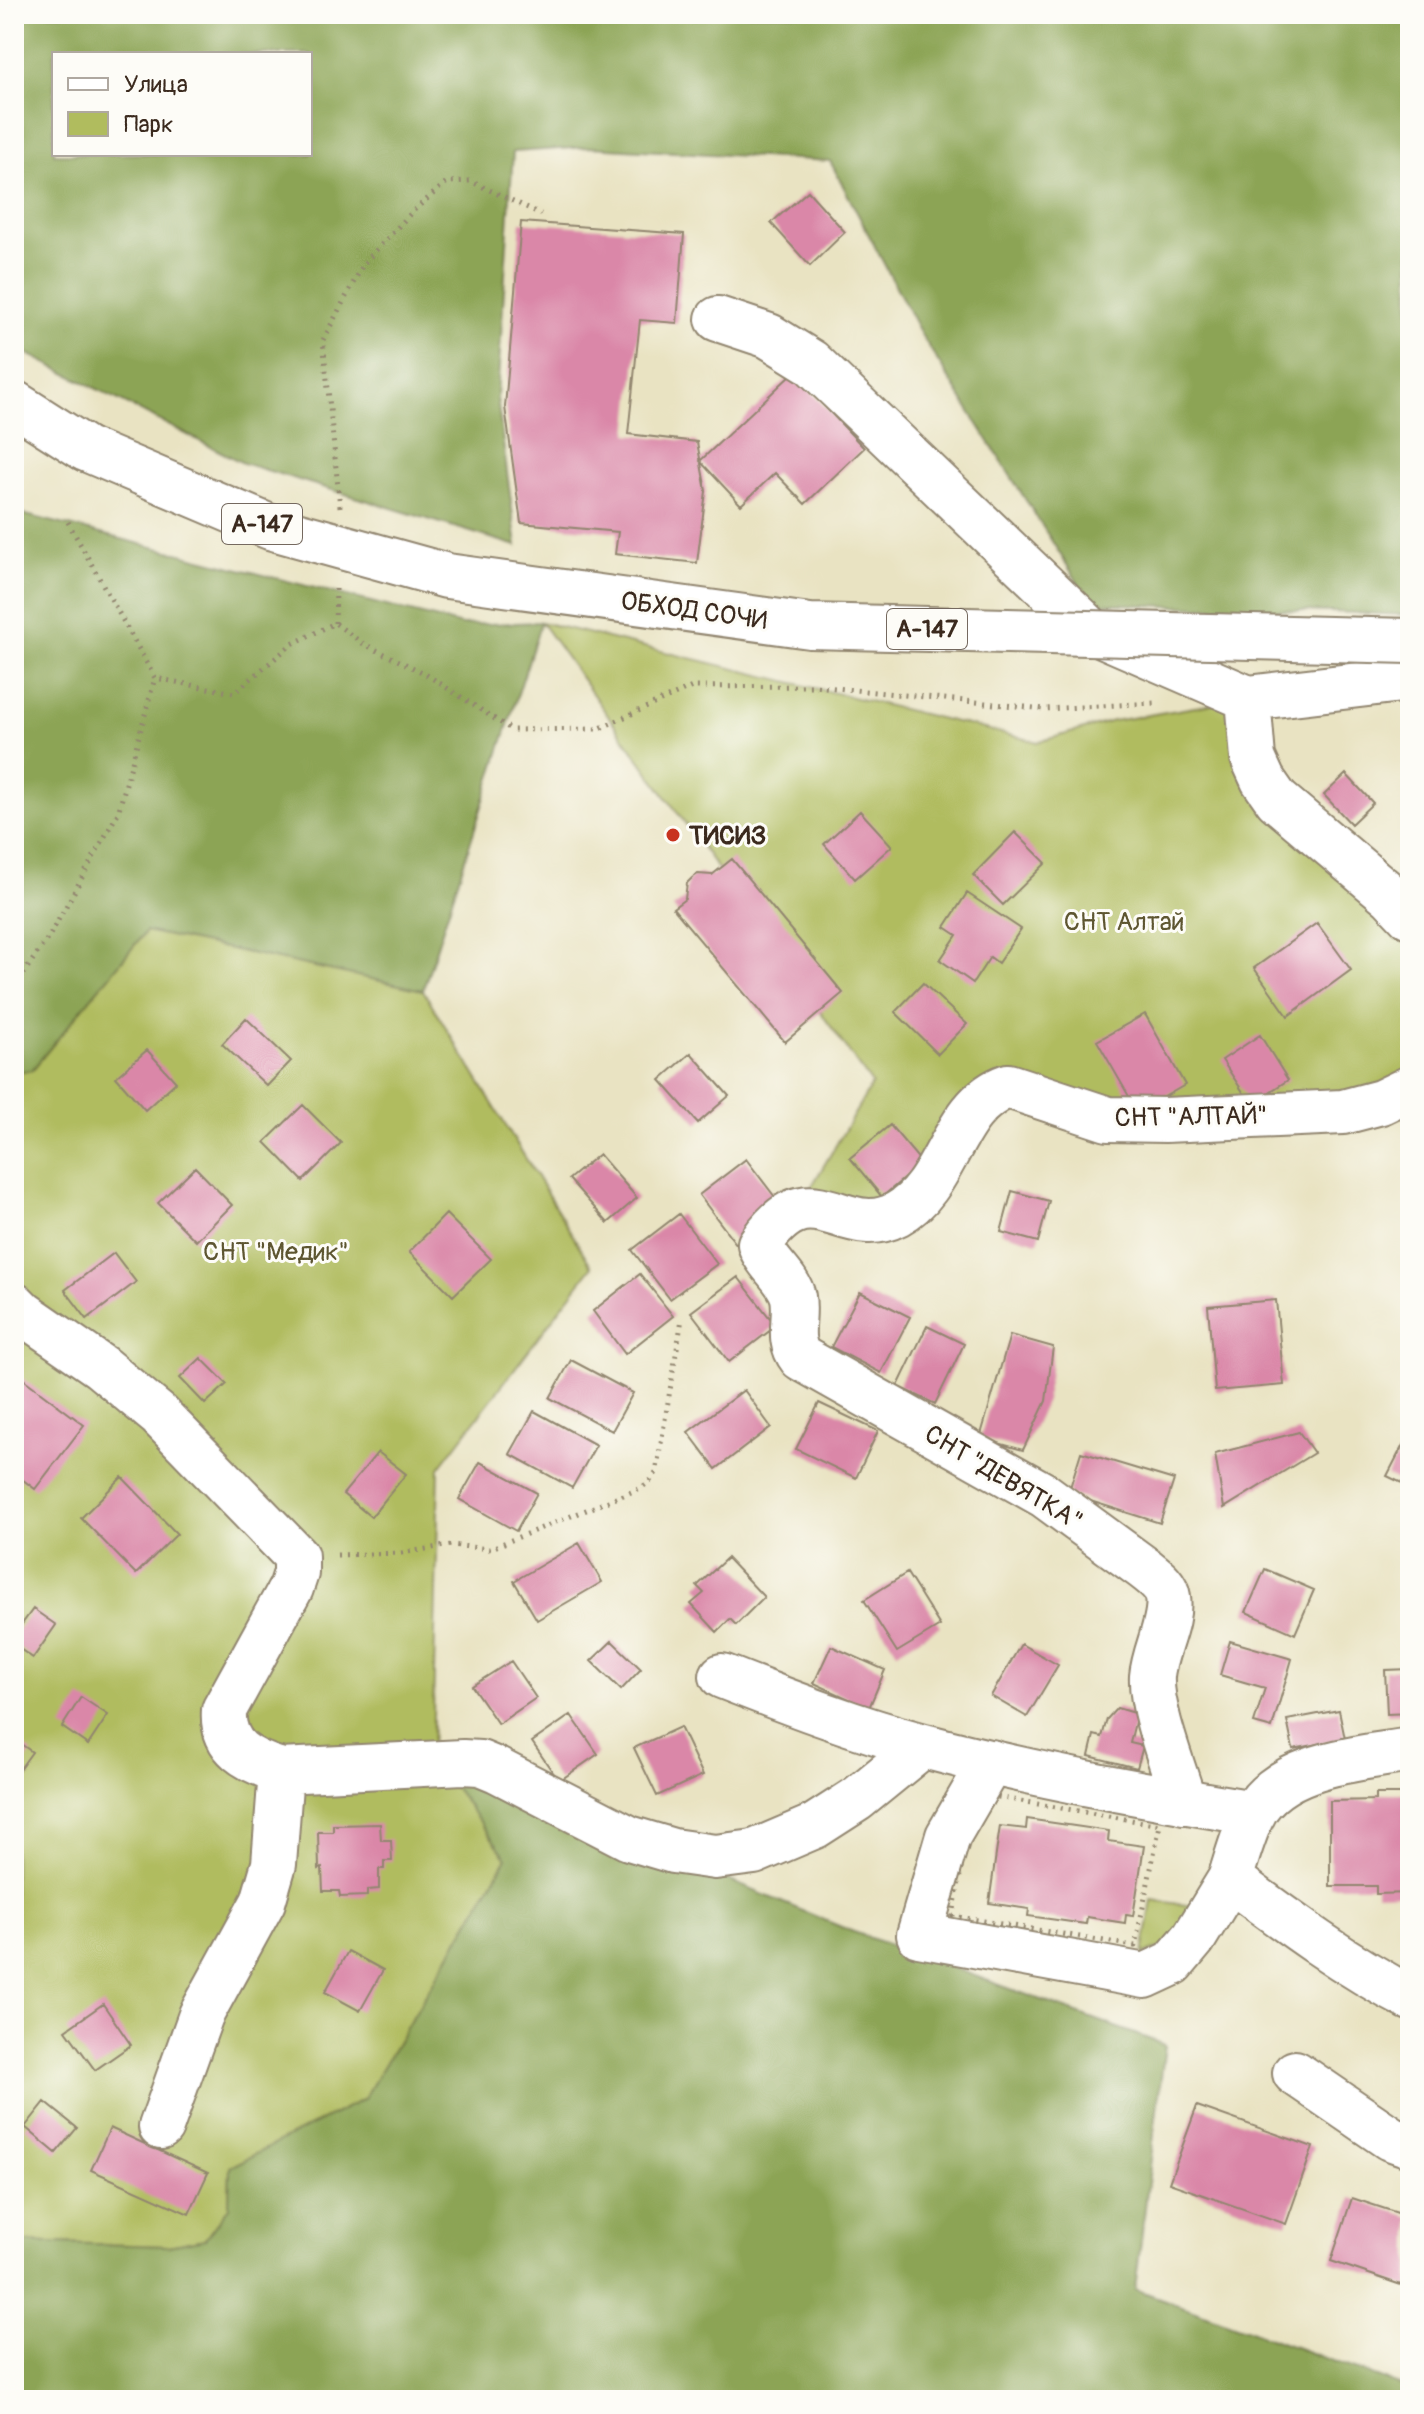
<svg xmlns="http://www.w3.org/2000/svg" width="1424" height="2414" viewBox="0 0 1424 2414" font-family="Pangolin,sans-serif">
<rect width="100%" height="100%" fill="#fdfcf7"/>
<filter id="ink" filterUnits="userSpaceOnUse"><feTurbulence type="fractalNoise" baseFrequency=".0125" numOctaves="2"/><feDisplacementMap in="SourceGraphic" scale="16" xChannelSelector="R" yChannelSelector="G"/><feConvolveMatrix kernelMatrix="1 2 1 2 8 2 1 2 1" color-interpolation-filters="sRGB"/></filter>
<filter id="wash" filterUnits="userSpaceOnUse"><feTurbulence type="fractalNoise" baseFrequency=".006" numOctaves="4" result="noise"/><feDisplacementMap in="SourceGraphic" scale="32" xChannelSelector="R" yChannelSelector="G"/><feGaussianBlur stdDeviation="1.8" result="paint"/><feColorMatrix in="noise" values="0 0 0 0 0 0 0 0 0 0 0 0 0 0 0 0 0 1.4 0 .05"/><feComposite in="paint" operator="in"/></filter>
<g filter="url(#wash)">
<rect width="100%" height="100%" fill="#e9e3c2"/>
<!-- green -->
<path fill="#b0bc5e" stroke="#76733e" stroke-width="2" d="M541 622 1038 742 1113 721 1248 698 1253 758 1410 916V1088L1165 1120 1023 1090 916 1201 799 1208 872 1084Z
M146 931 423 990 592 1267 439 1468 432 1757 507 1858 364 2099 230 2167 229 2207 205 2239 168 2246 14 2242V1072L32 1070Z
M1152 1900 1193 1906 1175 1942 1143 1955Z"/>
<!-- forest -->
<path fill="#8ca455" stroke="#64673a" stroke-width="2" fill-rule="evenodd" d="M14 14H1410V615L1091 603 922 336 830 161 590 147 513 152 497 398 517 546 243 463 14 347ZM54 54H310V154H54Z
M14 512 462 625 541 622 423 990 146 931 32 1070 14 1072Z
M432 1757 851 1931 1165 2045 1135 2289 1410 2389V2400H14V2242L168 2246 205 2239 229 2207 230 2167 364 2099 507 1858Z"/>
<g id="blocks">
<!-- building -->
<path fill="#da87a8" d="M808 191 845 232 810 266 771 223Z
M521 222 684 234 677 323 640 320 628 434 697 442 706 491 697 563 615 554 618 532 521 523 505 407Z
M793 373 864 448 805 504 775 473 741 505 700 461Z
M1346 774 1373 803 1351 824 1324 795Z
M860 811 892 846 855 879 824 844Z
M1015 832 1046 863 1003 905 973 875Z
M732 859 843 993 785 1042 673 908 685 899 687 883 692 878 698 874 712 875Z
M967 893 1021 929 998 963 990 957 973 983 940 960 957 935 945 927Z
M1317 923 1351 970 1288 1016 1254 968Z
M923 983 967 1024 938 1054 895 1012Z
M1145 1014 1185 1085 1138 1112 1097 1041Z
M246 1018 291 1061 267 1086 222 1044Z
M1260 1035 1288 1080 1251 1104 1222 1060Z
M147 1050 176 1082 145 1110 116 1077Z
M691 1053 729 1096 698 1123 660 1080Z
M303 1105 341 1143 303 1181 265 1142Z
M890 1125 922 1163 882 1197 850 1158Z
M599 1154 637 1198 608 1223 569 1179Z
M746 1159 784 1209 737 1245 699 1195Z
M195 1167 232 1205 196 1241 158 1203Z
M1012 1191 1049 1201 1038 1242 1001 1232Z
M446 1214 491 1259 453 1296 409 1252Z
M679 1214 717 1264 670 1299 632 1250Z
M114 1253 136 1282 87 1319 65 1290Z
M640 1274 673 1316 625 1354 593 1311Z
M738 1277 776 1326 729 1362 691 1312Z
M860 1292 910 1317 881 1373 831 1347Z
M1276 1300 1284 1385 1215 1391 1208 1306Z
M927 1326 964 1344 935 1404 898 1386Z
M1010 1335 1053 1347 1046 1401 1023 1450 980 1438Z
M201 1358 227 1384 205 1404 180 1378Z
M571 1360 633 1393 612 1431 550 1398Z
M22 1378 84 1425 35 1489 14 1473V1388Z
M744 1390 771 1427 716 1469 688 1432Z
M819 1403 878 1431 856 1478 796 1449Z
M534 1411 596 1445 572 1488 510 1454Z
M1299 1432 1314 1453 1224 1508 1215 1454Z
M1403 1445 1410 1449V1487L1387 1476Z
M378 1452 406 1474 371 1517 343 1494Z
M1081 1452 1174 1480 1160 1523 1068 1494Z
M480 1462 537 1493 516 1531 459 1499Z
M122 1477 177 1534 136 1574 81 1518Z
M579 1543 602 1582 537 1620 514 1581Z
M727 1558 764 1597 736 1625 730 1619 717 1632 691 1604 704 1593 697 1586Z
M1265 1569 1314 1590 1295 1634 1246 1612Z
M907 1573 940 1626 897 1652 864 1600Z
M33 1609 56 1625 33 1658 14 1645V1635Z
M612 1641 641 1669 621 1690 591 1661Z
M1230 1641 1292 1659 1272 1728 1254 1723 1265 1688 1220 1675Z
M1021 1644 1058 1665 1027 1717 991 1696Z
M831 1646 885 1670 869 1708 814 1683Z
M511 1661 536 1698 498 1724 472 1686Z
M1410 1669V1713L1387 1714 1385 1670Z
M81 1697 108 1715 88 1745 62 1727Z
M1117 1708 1137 1714 1130 1743 1143 1746 1137 1768 1089 1756 1094 1735 1102 1737 1107 1719Z
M1339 1710 1345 1739 1293 1749 1287 1720Z
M571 1715 598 1754 559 1781 532 1742Z
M680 1727 703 1775 657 1796 634 1748Z
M14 1739 32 1752 14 1777Z
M1376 1794H1410V1893L1376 1894V1886H1330V1801L1376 1800Z
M1027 1819 1109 1831 1108 1841 1144 1846 1133 1916 1126 1915 1125 1923 1087 1917 1086 1924 1028 1916 1029 1909 989 1903 1000 1826 1026 1829Z
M380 1824 381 1840H391L392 1861H384V1869H379V1889L367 1890V1896L340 1897 339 1891H323L322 1868 319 1869 318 1832H333V1825Z
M348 1951 383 1970 360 2011 325 1992Z
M103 2004 131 2045 95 2070 66 2030Z
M45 2102 77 2128 56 2153 25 2127Z
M1197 2106 1313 2147 1286 2224 1169 2183Z
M110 2128 208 2173 189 2214 91 2170Z
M1352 2198 1410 2217V2288L1331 2261Z"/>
</g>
</g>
<g filter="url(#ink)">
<use href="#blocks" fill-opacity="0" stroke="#928670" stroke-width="2"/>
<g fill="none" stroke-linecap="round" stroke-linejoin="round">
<!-- minor casing -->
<g stroke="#928670" stroke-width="48">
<path id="minor" d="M718 319 769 336 811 362 1091 630 1248 698 1410 679
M1248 698 1253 758 1263 780 1277 800 1392 897 1410 916
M14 1304 23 1313 101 1367 159 1415 296 1556V1573L291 1588 224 1710C221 1748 249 1761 281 1771L463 1762 480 1763 497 1770 629 1838 673 1851 715 1857 754 1852 815 1826 857 1799 922 1746
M722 1676C788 1702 856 1728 924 1746 1033 1775 1143 1795 1254 1813
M1410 1750C1360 1759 1280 1763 1253 1814 1243 1834 1237 1858 1230 1879 1288 1922 1346 1965 1410 1998
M991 1762 948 1836 919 1935 1145 1976 1173 1963 1194 1938 1230 1879
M1184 1802C1174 1769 1150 1708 1152 1676 1154 1651 1172 1621 1168 1597 1166 1584 1155 1577 1145 1569L1044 1495 801 1358C786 1339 797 1319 793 1297 788 1277 766 1264 760 1244 812 1167 842 1243 897 1214 949 1186 950 1106 1008 1086L1108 1119 1165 1120 1343 1112 1381 1102 1410 1088
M1295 2073 1390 2138 1410 2145
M161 2127 201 2015 263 1902 274 1864 281 1771"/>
</g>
<!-- highway casing -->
<g stroke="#928670" stroke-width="48">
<path id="highway" d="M14 403 86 449"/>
</g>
<!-- path -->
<path stroke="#928670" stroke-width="5" stroke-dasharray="2 6" stroke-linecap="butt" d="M340 507 323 340 364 263 413 211 447 182 470 181 541 214
M68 522 155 678 234 693 292 644 335 623 362 643 424 673 512 730 598 729 692 687 815 686 1045 709 1154 703
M335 623 336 589
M14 987 50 935 118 813 155 678
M337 1555 401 1553 451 1545 489 1549 641 1488 650 1481 656 1473 682 1319
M974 1793 1160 1825 1135 1946 953 1916Z"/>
<!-- minor -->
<use href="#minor" stroke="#fff" stroke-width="44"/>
<!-- highway -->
<use href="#highway" stroke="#fff" stroke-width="44"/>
<!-- highway-bridge casing -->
<g stroke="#928670" stroke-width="48" stroke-linecap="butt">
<path id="highway-bridge" d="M86 449 270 527 447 576 810 626 1410 641"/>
</g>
<!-- highway-bridge -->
<use href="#highway-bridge" stroke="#fff" stroke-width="44"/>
</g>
</g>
<!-- markers -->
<circle fill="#c8321e" stroke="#fdfcf7" stroke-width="3" cx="673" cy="835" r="8"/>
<g text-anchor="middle" stroke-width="6" stroke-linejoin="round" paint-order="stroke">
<!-- shield labels -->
<g fill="#fdfcf7" stroke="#75695f" stroke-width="2">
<rect x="222" y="504" width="80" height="40" rx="6"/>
<rect x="887" y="609" width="80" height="40" rx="6"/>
</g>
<g font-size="24" font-weight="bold" fill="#3b2a1e">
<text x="262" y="532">А-147</text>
<text x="927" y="637">А-147</text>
</g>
<!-- street labels -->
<g font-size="26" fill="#3b2a1e" stroke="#fdfcf7">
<text transform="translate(694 610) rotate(8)" y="9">ОБХОД СОЧИ</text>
<text transform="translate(1191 1116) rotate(-1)" y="9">СНТ "АЛТАЙ"</text>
<text transform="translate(1004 1477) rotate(31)" y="9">СНТ "ДЕВЯТКА"</text>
</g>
<!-- poi labels -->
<g font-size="26" font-weight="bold" fill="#3b2a1e" stroke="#fdfcf7" text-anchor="start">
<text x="689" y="844">ТИСИЗ</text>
</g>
<!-- park labels -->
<g font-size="26" fill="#5e5631" stroke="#fdfcf7">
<text x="1124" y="930">СНТ Алтай</text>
<text x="276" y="1260">СНТ "Медик"</text>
</g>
</g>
<!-- margin -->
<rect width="1424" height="2414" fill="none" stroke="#fdfcf7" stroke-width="48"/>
<!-- legend -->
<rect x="52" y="52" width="260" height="104" fill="#fdfcf7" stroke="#afa8a0" stroke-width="2"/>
<rect x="68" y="78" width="40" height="12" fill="#ffffff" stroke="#afa8a0" stroke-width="2"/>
<text x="124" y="92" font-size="24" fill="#3b2a1e">Улица</text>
<rect x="68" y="112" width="40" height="24" fill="#b0bc5e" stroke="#afa8a0" stroke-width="2"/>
<text x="124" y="132" font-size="24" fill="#3b2a1e">Парк</text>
</svg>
